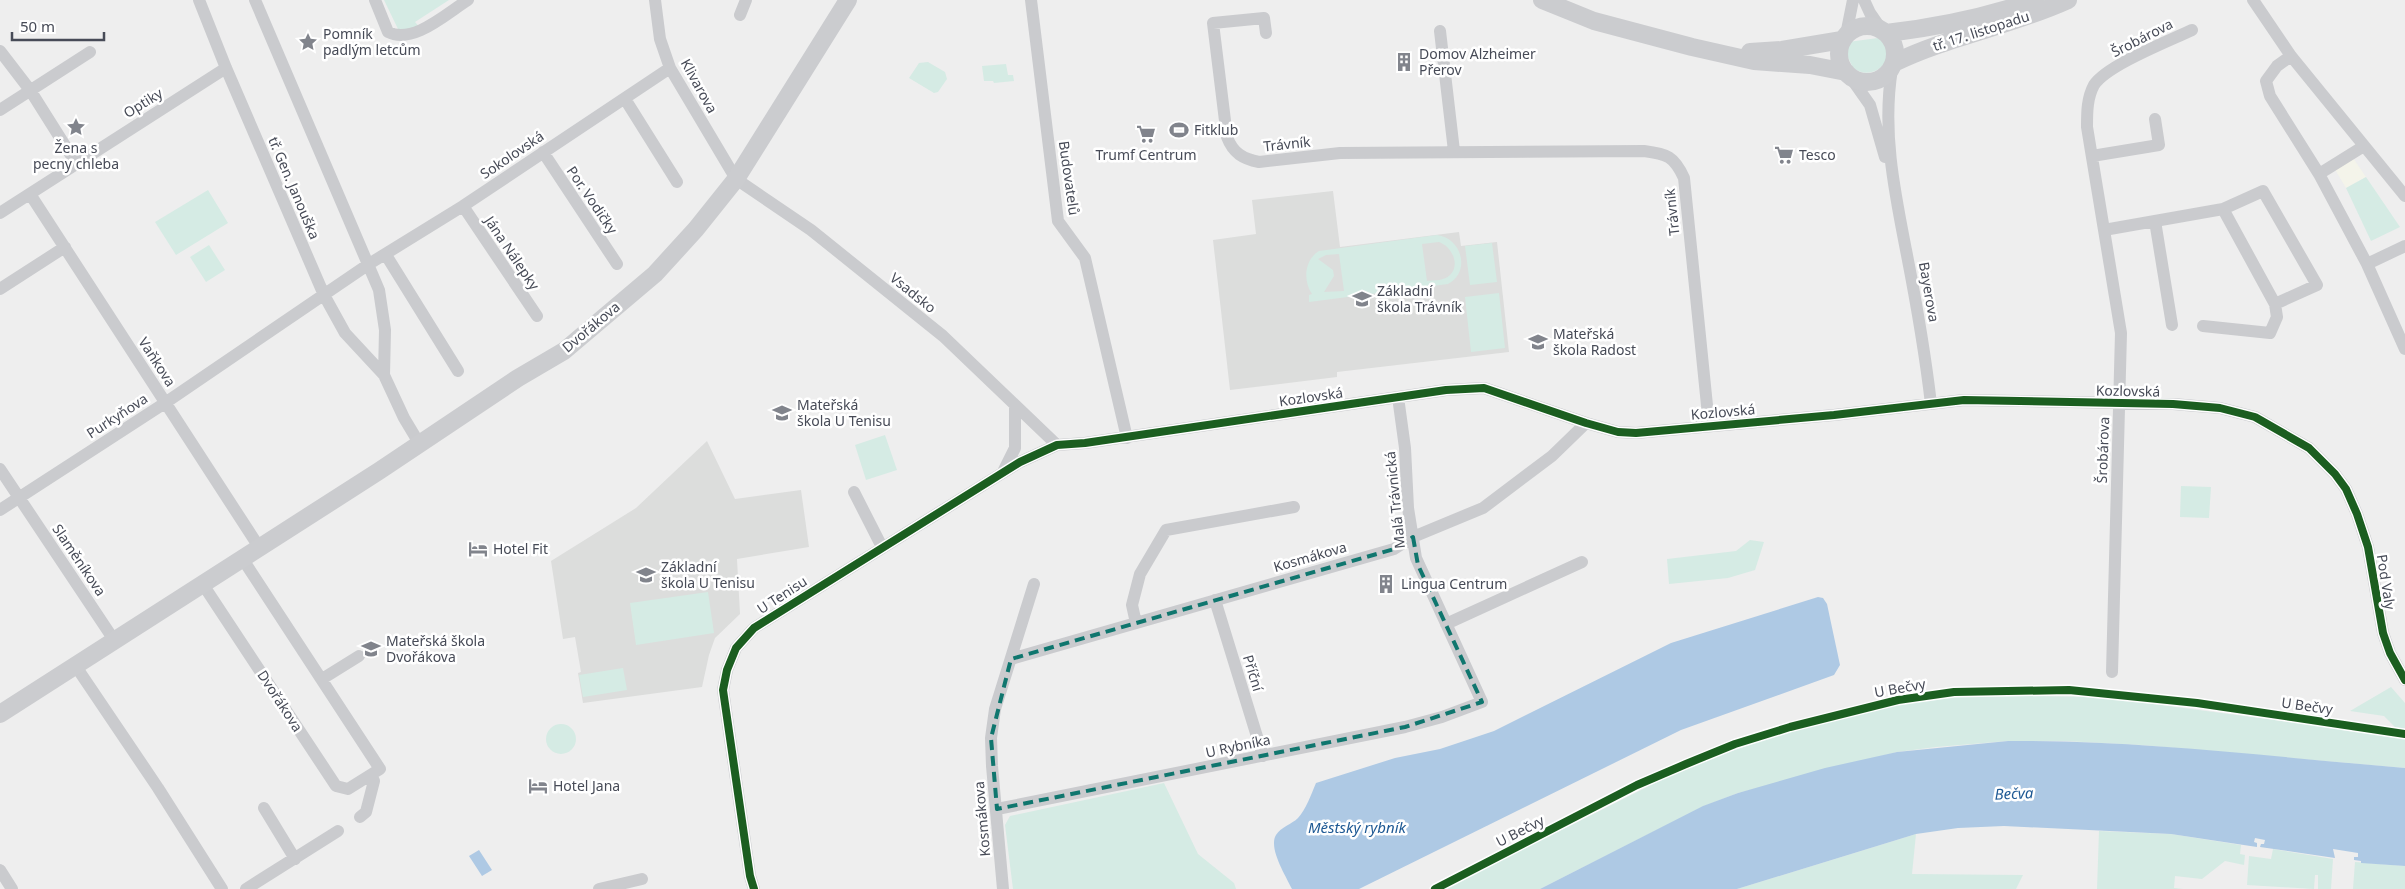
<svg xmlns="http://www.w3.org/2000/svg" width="2405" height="889" viewBox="0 0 2405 889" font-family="'Noto Sans',sans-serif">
<rect width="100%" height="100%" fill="#eee"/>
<!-- commercial -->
<path fill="#f4f4ea" d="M2351 155 2366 177 2346 188 2333 166Z"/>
<!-- education -->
<path fill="#dcdddc" d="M1333 191 1340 247 1459 232 1461 246 1497 242 1509 352 1337 372V377L1230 390 1213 240 1256 234 1252 200Z
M707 441 735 499 801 490 809 547 737 559 740 614 715 638 709 655 702 687 583 703 578 673 581 672 575 637 563 639 551 561 636 508Z"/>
<!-- green -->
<path fill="#d5ebe4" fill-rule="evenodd" d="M384 0H449L415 22 422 30 398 29Z
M1878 38C1902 55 1875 84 1853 68L1846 53 1848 42Z
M928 62 945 72 947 79 938 92 934 93 909 78 919 63Z
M1006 64 1008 75H1013L1014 81 994 83 993 81H984L982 66Z
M2366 177 2400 227 2371 241 2346 188Z
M208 190 228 223 176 255 155 222Z
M1437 235C1462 238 1471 272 1448 284L1309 302V295L1312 294C1303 281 1304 260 1319 251ZM1439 242C1451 246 1461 264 1450 275 1444 281 1435 280 1427 281L1422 244ZM1339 254 1344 291 1324 292 1334 276 1333 270 1318 259 1326 255Z
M1492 243 1497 282 1470 285 1465 246Z
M209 245 225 270 206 282 190 257Z
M1499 293 1505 348 1471 352 1465 297Z
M885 435 897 470 866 480 855 445Z
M2181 486 2211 487 2209 518 2180 517Z
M1750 540 1764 542 1755 570 1728 578 1669 584 1667 559 1736 551Z
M708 592 714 633 636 645 630 603Z
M623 668 627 690 583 697 579 675Z
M2391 687 2405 703V729L2395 727 2384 716 2350 711Z
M1968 695 2100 697 2405 737V768L2141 745 2063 741H2008L1936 747 1897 752 1738 793 1704 806 1540 889H1444L1685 768 1768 738 1854 715 1897 704Z
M546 739a15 15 0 1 1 30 0a15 15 0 1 1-30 0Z
M1164 783 1198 854 1234 883 1236 889H1013L1005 825 1010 816Z
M2099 831 2171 834 2241 845 2240 854 2245 855 2244 865 2225 861 2202 879 2175 876 2174 888 2183 889H2097Z
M1916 834 1912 874 2023 875 2016 889H1737Z
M2273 849 2333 859 2331 889H2318V875H2315L2314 889 2247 885 2249 856 2271 859Z
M2355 862 2405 866V889H2353Z"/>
<!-- water -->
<path fill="#aec9e4" d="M1818 597 1823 598 1827 604 1840 665 1834 675 1681 730 1359 889H1292C1286 876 1268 848 1276 835 1281 827 1292 824 1298 818 1306 809 1311 795 1316 783L1395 758 1440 749 1494 731 1671 643Z
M2008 741C2140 740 2273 757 2405 768V866L2361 863V861L2354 860V857H2358V853L2333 849 2335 858 2260 847 2261 844H2264L2265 840 2255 838 2254 842 2257 843V847L2171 834 2004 826 1958 828 1916 834 1737 889H1540L1703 806 1738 793 1825 768 1897 752Z
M479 850 492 870 482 876 469 856Z"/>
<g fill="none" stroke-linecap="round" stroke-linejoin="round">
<!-- street -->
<path stroke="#cacbce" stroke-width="12" d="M199 0 226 68 324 295 345 333 384 375 404 418 419 443
M255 0 379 290 385 330 384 375
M375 0 388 32C413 45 447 13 468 0
M655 0 660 39 670 68 736 179 811 230 943 336 1057 445
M1031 0 1058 221 1085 258 1127 438
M1864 0 1870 13 1881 29
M2253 0 2291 56 2405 196
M740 15 746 0
M1440 31 1454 151
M1266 33 1264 18 1213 23 1227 137C1233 153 1243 159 1259 162L1340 153 1644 151C1667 154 1674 156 1684 178L1709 425
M1846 35 1853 0
M0 51 30 90 76 163
M2291 56 2277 66 2266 81 2270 96 2319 174 2367 264 2405 246
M1892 69C1882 130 1894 189 1906 250 1916 301 1925 352 1931 404
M1851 78 1870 105 1885 157
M625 99 677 182
M0 110 90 52
M543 152 617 264
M2092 156 2159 145 2155 119
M2319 174 2364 146
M30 194 259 547
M463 206 537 316
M2223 209 2275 304
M0 213 226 68
M2155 221 2172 325
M2104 230 2223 209 2263 191 2317 285 2275 304 2277 317 2270 333 2203 326
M386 255 458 371
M2367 264 2405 349
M0 289 65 247
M0 469 114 640
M1004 470 1015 448V405
M854 492 882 547
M0 510 165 403 369 264 463 206 670 68
M202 583 336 786 348 789 380 769 242 558
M1215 600 1263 756
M1136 623 1132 605 1140 574 1166 530 1294 507
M1446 624 1582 562
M1011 659 1394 549 1413 537 1483 508 1552 456 1586 423
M75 665 158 788 222 889
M2112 672 2121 333 2087 127C2087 112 2087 98 2094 85 2107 65 2169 41 2192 30
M322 679 359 656
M264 808 295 859
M997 809 1405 727 1442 717 1482 702 1416 558 1408 508 1405 448 1398 397
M360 817 366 812 374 781 371 775
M0 870 12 889
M246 889 338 831
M599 889 642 879
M754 889 750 876 723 690 727 670 736 648 754 628 1020 462 1057 445 1085 443 1446 390 1484 388 1586 423 1618 432 1636 433 1834 415 1964 400 2173 404 2220 408 2255 417 2309 448 2335 474 2346 489 2357 514 2368 547 2383 633 2390 653 2405 680
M1003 889 992 766 991 738 995 709 1034 584"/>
<!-- secondary -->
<path stroke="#cbcccf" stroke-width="18" d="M1542 0 1594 21 1692 47 1754 61 1810 65 1846 72
M1839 54a28 28 0 1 1 56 0a28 28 0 1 1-56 0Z
M1886 33C1938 27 1987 17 2035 0
M1750 52 1782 50 1842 40
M1894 63C1950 36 2011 26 2068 0
M0 714 379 471 518 378 564 351 655 274 696 229 736 179 848 0"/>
<!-- cycleway casing -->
<g stroke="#fff" stroke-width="11">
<path id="cycleway" d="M754 889 750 876 723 690 727 670 736 648 754 628 1020 462 1057 445 1085 443 1446 390 1484 388 1586 423 1618 432 1636 433 1834 415 1964 400 2173 404 2220 408 2255 417 2309 448 2335 474 2346 489 2357 514 2368 547 2383 633 2390 653 2405 680
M1435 889 1637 785 1686 764 1735 744 1790 727 1898 700 1954 692 2069 690 2197 703 2405 734"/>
</g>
<!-- cycleway -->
<use href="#cycleway" stroke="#1b5e20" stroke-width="8"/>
</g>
<!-- marked area -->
<path fill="none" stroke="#0f766e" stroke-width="4" stroke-dasharray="10 6" stroke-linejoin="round" d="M1413 537 1418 565 1482 702 1405 727 997 809 991 738 1011 659 1394 549Z"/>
<!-- icons -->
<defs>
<g id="sight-bare" transform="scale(1.5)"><path d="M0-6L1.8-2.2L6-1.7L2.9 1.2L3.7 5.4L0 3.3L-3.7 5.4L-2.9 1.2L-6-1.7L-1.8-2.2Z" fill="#81848c" stroke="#fff" stroke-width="2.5" paint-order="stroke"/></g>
<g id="building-bare" transform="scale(1.5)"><path d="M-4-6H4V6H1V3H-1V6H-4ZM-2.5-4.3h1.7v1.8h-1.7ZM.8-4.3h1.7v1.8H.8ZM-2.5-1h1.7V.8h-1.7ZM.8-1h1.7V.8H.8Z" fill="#81848c" stroke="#fff" stroke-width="2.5" paint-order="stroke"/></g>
<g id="stadium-bare" transform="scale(1.5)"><path d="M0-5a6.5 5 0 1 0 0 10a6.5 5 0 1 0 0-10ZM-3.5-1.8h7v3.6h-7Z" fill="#81848c" stroke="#fff" stroke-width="2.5" paint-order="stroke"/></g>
<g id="supermarket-bare" transform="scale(1.5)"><path d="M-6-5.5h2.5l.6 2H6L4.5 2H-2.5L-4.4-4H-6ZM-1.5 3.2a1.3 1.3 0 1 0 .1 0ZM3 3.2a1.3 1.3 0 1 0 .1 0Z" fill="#81848c" stroke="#fff" stroke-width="2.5" paint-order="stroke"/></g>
<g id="school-bare" transform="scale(1.5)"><path d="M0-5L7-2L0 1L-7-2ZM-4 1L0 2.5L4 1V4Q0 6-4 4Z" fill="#81848c" stroke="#fff" stroke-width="2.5" paint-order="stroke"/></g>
<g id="hotel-bare" transform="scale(1.5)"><path d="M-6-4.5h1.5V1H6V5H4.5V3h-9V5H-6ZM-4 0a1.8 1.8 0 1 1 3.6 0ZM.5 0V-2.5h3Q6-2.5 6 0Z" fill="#81848c" stroke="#fff" stroke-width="2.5" paint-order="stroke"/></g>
</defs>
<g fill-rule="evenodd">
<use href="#sight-bare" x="308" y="42"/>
<use href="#building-bare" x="1404" y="62"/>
<use href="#sight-bare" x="76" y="127"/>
<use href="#stadium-bare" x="1179" y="130"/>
<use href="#supermarket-bare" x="1146" y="134"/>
<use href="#supermarket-bare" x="1784" y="155"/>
<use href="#school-bare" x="1362" y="299"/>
<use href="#school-bare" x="1538" y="342"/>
<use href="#school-bare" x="782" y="413"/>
<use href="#hotel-bare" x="478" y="549"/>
<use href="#school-bare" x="646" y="575"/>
<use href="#building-bare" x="1386" y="584"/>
<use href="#school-bare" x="371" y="649"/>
<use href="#hotel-bare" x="538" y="786"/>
</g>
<g text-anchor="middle" stroke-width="5" stroke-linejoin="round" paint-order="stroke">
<!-- street labels -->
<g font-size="14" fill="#474b57" stroke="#fff">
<text transform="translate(1981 31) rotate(-18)" y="5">tř. 17. listopadu</text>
<text transform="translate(2142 38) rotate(-27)" y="5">Šrobárova</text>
<text transform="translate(699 86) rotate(61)" y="5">Klivarova</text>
<text transform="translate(143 103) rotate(-32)" y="5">Optiky</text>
<text transform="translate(1287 144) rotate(-6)" y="5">Trávník</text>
<text transform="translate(512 155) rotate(-34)" y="5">Sokolovská</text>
<text transform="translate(1069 178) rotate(82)" y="5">Budovatelů</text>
<text transform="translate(294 188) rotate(67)" y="5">tř. Gen. Janouška</text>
<text transform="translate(592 200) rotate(56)" y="5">Por. Vodičky</text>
<text transform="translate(1672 212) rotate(-96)" y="5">Trávník</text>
<text transform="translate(512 253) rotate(56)" y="5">Jána Nálepky</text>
<text transform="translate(1929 292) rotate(80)" y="5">Bayerova</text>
<text transform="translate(913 293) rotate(39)" y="5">Vsadsko</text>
<text transform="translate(591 327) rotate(-40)" y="5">Dvořákova</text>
<text transform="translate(157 362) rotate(57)" y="5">Vaňkova</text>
<text transform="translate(2128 391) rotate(1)" y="5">Kozlovská</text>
<text transform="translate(1311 397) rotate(-8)" y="5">Kozlovská</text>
<text transform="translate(1723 412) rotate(-5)" y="5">Kozlovská</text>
<text transform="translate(117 416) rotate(-33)" y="5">Purkyňova</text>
<text transform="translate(2103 450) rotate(-88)" y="5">Šrobárova</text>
<text transform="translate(1395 500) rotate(-96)" y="5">Malá Trávnická</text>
<text transform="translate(1310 557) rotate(-16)" y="5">Kosmákova</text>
<text transform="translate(79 560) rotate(56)" y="5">Slaměníkova</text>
<text transform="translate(2386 582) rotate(81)" y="5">Pod Valy</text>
<text transform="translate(782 595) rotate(-33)" y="5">U Tenisu</text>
<text transform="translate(1253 673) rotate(73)" y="5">Příční</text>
<text transform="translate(1900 688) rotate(-10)" y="5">U Bečvy</text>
<text transform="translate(280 701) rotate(57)" y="5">Dvořákova</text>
<text transform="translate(2307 706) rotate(8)" y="5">U Bečvy</text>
<text transform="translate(1238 746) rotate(-12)" y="5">U Rybníka</text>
<text transform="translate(982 819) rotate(-95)" y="5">Kosmákova</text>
<text transform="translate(1520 831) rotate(-27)" y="5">U Bečvy</text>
</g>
<!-- poi labels -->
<g font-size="14" fill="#474b57" stroke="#fff" text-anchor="start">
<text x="323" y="39">Pomník<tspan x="323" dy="16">padlým letcům</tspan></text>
<text x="1419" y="59">Domov Alzheimer<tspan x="1419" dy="16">Přerov</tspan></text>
<text x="1194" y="135">Fitklub</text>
<text x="76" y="153" text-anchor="middle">Žena s<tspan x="76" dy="16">pecny chleba</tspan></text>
<text x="1146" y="160" text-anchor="middle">Trumf Centrum</text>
<text x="1799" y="160">Tesco</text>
<text x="1377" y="296">Základní<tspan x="1377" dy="16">škola Trávník</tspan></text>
<text x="1553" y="339">Mateřská<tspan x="1553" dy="16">škola Radost</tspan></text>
<text x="797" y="410">Mateřská<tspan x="797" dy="16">škola U Tenisu</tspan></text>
<text x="493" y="554">Hotel Fit</text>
<text x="661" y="572">Základní<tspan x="661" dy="16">škola U Tenisu</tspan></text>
<text x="1401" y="589">Lingua Centrum</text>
<text x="386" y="646">Mateřská škola<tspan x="386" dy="16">Dvořákova</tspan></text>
<text x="553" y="791">Hotel Jana</text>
</g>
<!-- water labels -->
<g font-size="15" font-style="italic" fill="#1e5994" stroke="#fff">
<text transform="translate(2014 794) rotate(-2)" y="5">Bečva</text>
<text x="1357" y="833">Městský rybník</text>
</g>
</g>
<!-- scale -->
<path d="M12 32v8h92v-8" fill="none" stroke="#474b57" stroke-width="2.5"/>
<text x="20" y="32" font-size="15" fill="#474b57" stroke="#ffffff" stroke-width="4" paint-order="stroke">50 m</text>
</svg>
